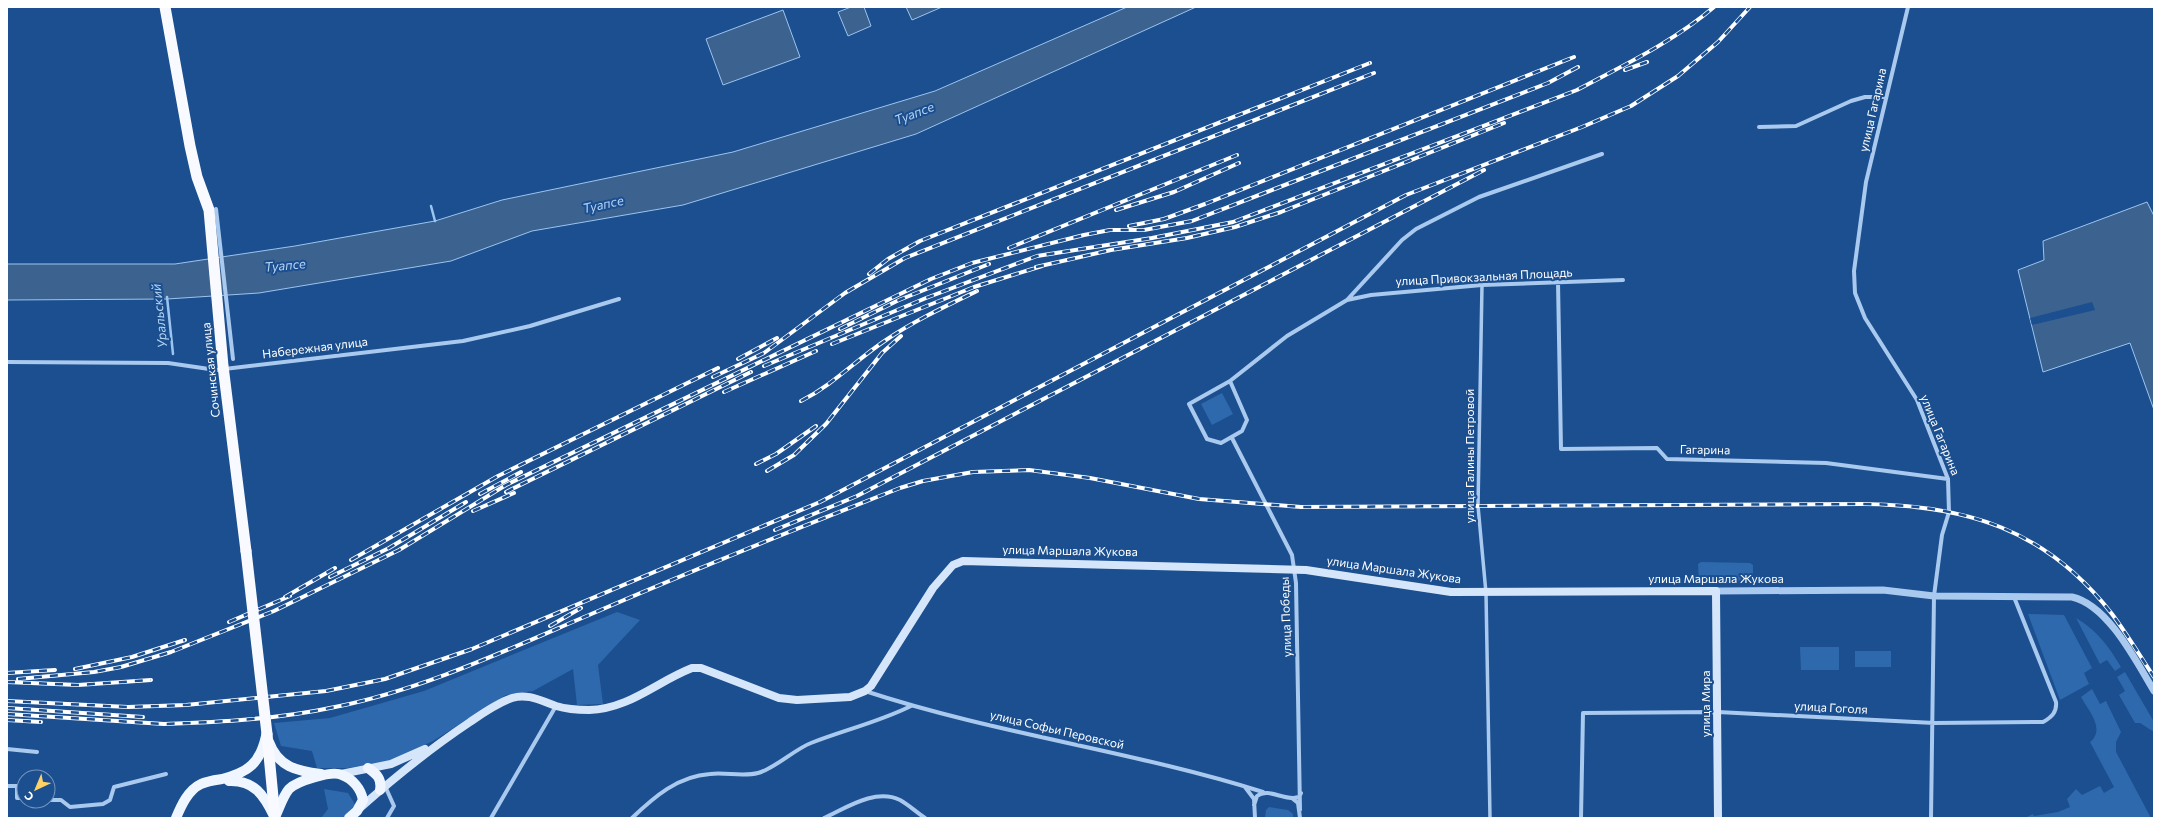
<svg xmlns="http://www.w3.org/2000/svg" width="2161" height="825" viewBox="0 0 2161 825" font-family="Commissioner,sans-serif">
<rect width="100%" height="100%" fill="#1b4f8f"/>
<!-- green -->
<path fill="#2e69ad" d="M1222 393 1233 414 1212 425 1201 404Z
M1701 562 1750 563 1753 565V577L1750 581 1699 582 1698 564Z
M617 612 640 620 598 665 603 704 577 705 573 669 533 691 506 695 433 741 389 761 348 768H317L312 751 281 746 274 723 330 718 424 691Z
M2028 614 2064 615 2092 668 2084 673 2089 684 2060 700Z
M2076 618C2097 630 2109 647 2121 667L2115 671 2107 660 2100 664Z
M1800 647H1839V670H1801Z
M1855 651H1891V667H1855Z
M2125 672 2154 722V732L2140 723H2135L2119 695 2125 691 2117 677Z
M2092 689 2100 704 2106 701 2121 732 2116 742V752L2151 818H2025L2033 814 2034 816 2058 812 2070 807 2067 799 2076 789 2082 795 2100 786 2104 793 2114 787 2090 742C2106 729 2088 710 2081 697Z
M324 789 348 793 356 806 344 818H321L328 809Z
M1269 807 1288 810 1293 814V818H1265L1266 810Z"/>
<!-- water -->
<path fill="#3c6290" stroke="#9cc4f0" d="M851 7H864L871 26 848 36 838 12Z
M906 7H942L912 20Z
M1127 7H1196L916 134 683 205 532 231 451 261 259 293 167 299 7 300V264H175L295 246 435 221 502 200 733 152 935 91Z
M783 10 800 57 723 85 706 39Z
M2147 202 2154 216V410L2130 343 2043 372 2018 270 2044 260 2043 241Z"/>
<!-- pier -->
<path fill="#1b4f8f" d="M2092 302 2095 310 2032 325 2030 318Z"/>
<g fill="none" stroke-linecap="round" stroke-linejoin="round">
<!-- stream -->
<path stroke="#9cc4f0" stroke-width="2.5" d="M431 206 435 221
M167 297 173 354"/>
<!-- pedestrian -->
<path stroke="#a9c9ee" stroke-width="3.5" d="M1482 285 1478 506 1486 593 1490 818"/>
<!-- minor -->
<path stroke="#a9c9ee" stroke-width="4" d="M1908 7 1866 182 1854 271 1855 293 1865 318 1917 400 1948 479 1949 512 1942 535 1934 596 1931 818
M1759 127 1796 126 1851 101 1865 97H1886
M216 209 233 359
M1558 282 1561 449 1657 448 1667 459 1826 463 1948 479
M1347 300 1402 240 1416 229 1479 197 1602 154
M7 362 168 363 216 370 463 341 530 326 619 299
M1230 381 1247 420 1242 431 1221 443 1207 439 1189 404 1230 381 1287 336 1347 300 1371 295 1482 285 1623 280
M1232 438 1292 555 1296 583 1300 810
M865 691C996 734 1133 751 1263 792
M7 749 37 752
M7 786H17V798H24
M385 786 394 806 387 818
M1245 787 1254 799 1255 818
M1293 799 1298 803 1300 818
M48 800H61L70 807 103 804 110 800 114 787 166 774
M1254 805 1257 796C1269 787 1285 802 1299 797L1301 793
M491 818 556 706
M632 818C654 797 678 776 710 774 725 772 743 777 758 773 774 769 795 749 811 743 844 730 879 722 911 706
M824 818C846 808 875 788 900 800 909 805 916 812 925 818
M1581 818 1583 713 1718 712 1934 723 2043 722C2052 717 2057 712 2056 702L2014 597"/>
<!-- tertiary -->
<path stroke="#a9c9ee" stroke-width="7" d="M1716 591 1883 590 1934 596 2072 597C2108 605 2136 661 2154 691"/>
<!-- secondary -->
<path stroke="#d6e6fa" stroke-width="8" d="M341 774 391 764 425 749
M360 808C395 777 431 748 470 722 483 713 497 703 512 698 528 693 541 701 556 706 566 709 578 710 589 710 629 709 656 682 692 668H701L779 698 797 700 850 697 865 691 871 686 933 588 953 565 963 561 1306 570 1451 592 1716 591 1718 818"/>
<!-- primary -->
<path stroke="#f0f6ff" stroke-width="10" d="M269 742C278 767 297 771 321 774
M368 768C377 774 382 779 380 790
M229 781C254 780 264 795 274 816
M275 817C279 809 283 796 289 789 297 781 332 770 342 775 353 779 361 789 363 800L357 811 349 818
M176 818C181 806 188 790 201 784 207 781 215 780 222 779 249 772 260 763 266 736"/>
<!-- trunk -->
<path stroke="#f8faff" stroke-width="11" d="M165 7 190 146 197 177 209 210 223 366 246 551
M267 734 275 818"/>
<!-- rail casing -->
<g stroke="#fff" stroke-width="4">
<path id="rail" d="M1625 70 1647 62
M1116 210 1174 192 1239 163
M1129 226 1164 219 1205 204 1574 57
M1009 248 1237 155
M1036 267 1111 250 1187 238 1235 227 1281 212 1504 123
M869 274 888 259 920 241 1370 63
M840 329 899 300 989 264
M832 344 974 287 1042 266
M738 359 777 338
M764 366 926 298 1037 256 1152 238 1233 222 1577 90C1624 65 1673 42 1714 7
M713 377 764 353 845 293 905 258 1374 73
M724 392 816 351
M801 401C834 384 856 360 886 340 914 321 946 306 977 291
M756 464 776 454 816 426
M767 471 794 455 826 424 882 353 901 336
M506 492 751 372
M480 494 521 472
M473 511 514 493
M775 530 857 496 1484 170
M351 560 498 476 718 368
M330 577 389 548 466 502
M285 597 335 568
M229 622 290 596
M550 626 581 608
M75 669 132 657 185 640
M7 673 55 670
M18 679 94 672 121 667 171 652 274 611 399 550 506 485 931 279 972 263 1084 235 1110 230H1144L1192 221 1548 83 1578 67
M7 682 78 685 151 680
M7 701 128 707 186 705 326 691 385 679 472 649 820 502 1406 195 1582 127 1631 106 1678 76 1718 42 1750 7
M7 708 143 717
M7 714 164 724C221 722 279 719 335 707 425 689 511 648 596 612 696 569 798 528 900 488L923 481 973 472 1029 470 1090 478 1199 499 1301 507 1863 504C1966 505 2046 529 2112 614 2127 634 2140 656 2154 677
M7 720 41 722"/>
</g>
<!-- rail -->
<use href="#rail" stroke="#1b4f8f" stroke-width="2.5" stroke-dasharray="8" stroke-linecap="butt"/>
<!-- trunk-bridge -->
<path stroke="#f8faff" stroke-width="11" d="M246 551 267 734"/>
</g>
<g text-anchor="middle" stroke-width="4" stroke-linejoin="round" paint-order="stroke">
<!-- street labels -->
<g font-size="12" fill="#fff" stroke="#1b4f8f">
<text transform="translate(1873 110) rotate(-77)" y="4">улица Гагарина</text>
<text transform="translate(1484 277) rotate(-3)" y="4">улица Привокзальная Площадь</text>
<text transform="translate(315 348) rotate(-7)" y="4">Набережная улица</text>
<text transform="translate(211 370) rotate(-96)" y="4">Сочинская улица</text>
<text transform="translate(1940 435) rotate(68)" y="4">улица Гагарина</text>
<text transform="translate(1705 450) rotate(1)" y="4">Гагарина</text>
<text transform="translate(1470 456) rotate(-90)" y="4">улица Галины Петровой</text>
<text transform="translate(1070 551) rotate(1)" y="4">улица Маршала Жукова</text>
<text transform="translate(1394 570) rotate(8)" y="4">улица Маршала Жукова</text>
<text x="1716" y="583">улица Маршала Жукова</text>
<text transform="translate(1286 617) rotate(-92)" y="4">улица Победы</text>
<text transform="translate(1706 704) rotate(-90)" y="4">улица Мира</text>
<text transform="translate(1831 708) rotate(3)" y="4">улица Гоголя</text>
<text transform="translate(1057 730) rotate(13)" y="4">улица Софьи Перовской</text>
</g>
<!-- water labels -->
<g font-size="13" font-style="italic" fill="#b5d3f5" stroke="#1b4f8f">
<text transform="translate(914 113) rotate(-21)" y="5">Туапсе</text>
<text transform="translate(603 204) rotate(-12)" y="5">Туапсе</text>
<text transform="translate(285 265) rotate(-5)" y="5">Туапсе</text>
<text transform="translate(159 316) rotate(-96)" y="5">Уральский</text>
</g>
</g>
<!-- border -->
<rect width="2161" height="825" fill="none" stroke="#ffffff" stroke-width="16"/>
<!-- north arrow -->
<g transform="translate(36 789) rotate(224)"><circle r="19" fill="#1b4f8f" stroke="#7695bc"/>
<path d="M0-3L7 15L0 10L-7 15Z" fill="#ffd166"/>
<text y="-6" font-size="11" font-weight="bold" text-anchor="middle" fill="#ffffff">С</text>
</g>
</svg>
